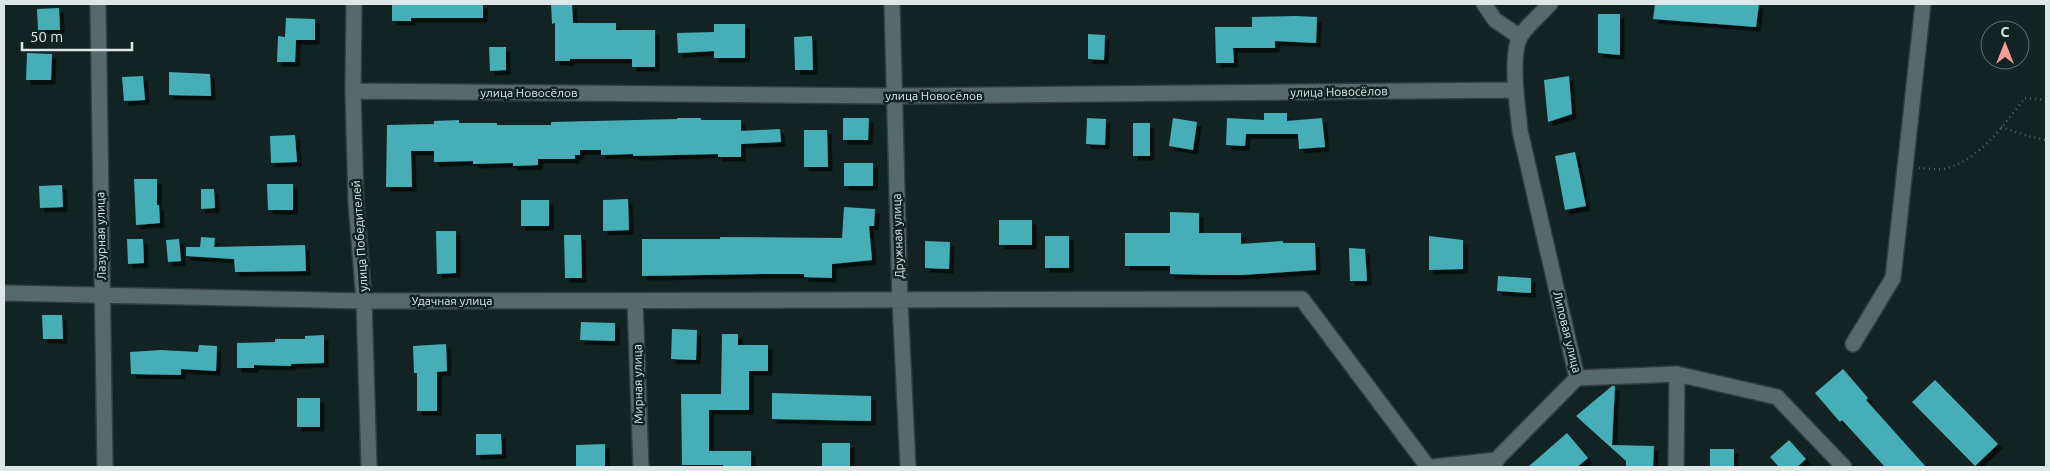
<svg xmlns="http://www.w3.org/2000/svg" width="2050" height="471" viewBox="0 0 2050 471" font-family="Ubuntu,sans-serif">
<defs>
<filter id="shadow"><feDropShadow dx="4.5" dy="4.5" stdDeviation="0" flood-color="#0009"/></filter>
</defs>
<rect width="100%" height="100%" fill="#122324"/>
<!-- building -->
<path fill="#44aeb7" filter="url(#shadow)" d="M392 4H483V18H411V21H392Z
M551 4H572L573 23H616V30H655V67H632V59H570V61H555V23L552 24Z
M1655 4H1759L1756 27 1653 19Z
M59 8 60 30H38L37 9Z
M1598 14H1620V55L1598 53Z
M1296 16 1317 17 1316 43 1275 41V48H1233L1234 63H1216L1215 27H1252V17Z
M286 18 315 19V40H296L295 62H277L278 36 285 37Z
M714 24H745V58H714V51L678 53 677 33 714 32Z
M1088 34 1105 35 1104 60 1088 59Z
M812 36 813 70H795L794 37Z
M489 47H506V70L490 71Z
M27 53 52 54 51 80H26Z
M169 72 210 74 211 96 169 95Z
M143 76 145 100 124 101 122 77Z
M1569 76 1572 114 1548 122 1544 80Z
M1264 113H1287V121L1322 118 1325 147 1299 149 1298 134H1246L1245 146 1226 145 1227 118 1264 120Z
M677 118H701V120H741V131L780 129 781 142 741 144V157H718V154L633 156V154L601 155V150H580V155H575V159H538V165L513 166V163L473 164V161L434 162V151H411L412 187H386L387 125 434 124V121L459 120V123H497V125H551V122L677 119Z
M843 118H869L868 140H843Z
M1087 118 1106 119 1105 145 1086 144Z
M1173 118 1197 122 1193 150 1169 146Z
M1133 123H1150V156H1133Z
M804 130H827L828 167H804Z
M295 135 297 162 271 163 270 136Z
M1575 152 1586 206 1565 210 1555 156Z
M844 163H873V186H844Z
M134 179H157V205H159L160 223 136 225Z
M267 184H293V210H268Z
M62 185 63 207 40 208 39 186Z
M201 189H214L215 208 201 209Z
M628 199 629 230 603 231V200Z
M521 200H549V226H521Z
M844 207 875 209 874 226H869L872 260 832 264V278L804 277V274H761L642 276V239H720V237L842 238Z
M1170 212 1199 213V233H1241V244L1283 241V243H1315L1316 270 1241 275H1213L1170 274V266H1125V233H1170Z
M999 220H1032V245H999Z
M436 231H456V273L437 274Z
M564 235H581L582 278H565Z
M1045 236H1069V268H1045Z
M1429 236 1463 240V269L1429 270Z
M201 237 215 238 214 247 305 245 306 271 235 272 234 259 186 256V247H200Z
M127 239H143L144 263 128 264Z
M179 239 181 261 168 262 166 240Z
M925 241 950 242 949 269 925 268Z
M1349 248 1365 249 1367 281H1350Z
M1498 276 1531 278V293L1497 291Z
M42 315H62L63 339H43Z
M581 322 615 323V341L580 340Z
M672 329 697 330 696 360 671 359Z
M722 334H738V345H768V371H749V410H709V451H751V467H723V465H682L681 394H721Z
M324 335V363L291 364V366L254 365V368H237V343L275 342V339H305V336Z
M446 344 447 371 437 372V411H417V373H414L413 346Z
M199 345 217 346 216 371 181 369V375L131 374 130 352 161 350 198 352Z
M1843 369 1868 398 1866 400 1926 467H1885L1842 420 1840 422 1815 393Z
M1935 380 1998 444 1975 466 1912 402Z
M1612 386H1615L1612 445 1654 446 1653 467H1626V461L1576 416Z
M772 393 871 396V421L772 419Z
M297 398H320V427H297Z
M1567 433 1588 458 1577 467H1528Z
M476 434H501L502 454 476 455Z
M1789 440 1806 459 1797 467H1779L1770 457Z
M822 443H850V467H822Z
M605 444V467H576V445Z
M1710 449H1734V467H1710Z"/>
<g fill="none" stroke-linecap="round" stroke-linejoin="round">
<!-- minor casing -->
<g stroke="#313c3e" stroke-width="18">
<path id="minor" d="M98 4 105 467
M354 4 353 91 356 202 364 301 369 467
M892 4 900 301 908 467
M1484 4 1495 20 1520 37
M1550 4C1541 14 1529 24 1521 35 1509 55 1518 108 1520 131L1577 378
M353 91 894 96 1516 90
M4 293 364 301 1302 299 1428 467
M635 301 641 467
M1853 344 1893 278 1923 4
M1577 378 1677 374 1777 397 1844 467
M1432 467 1497 460
M1489 467 1577 378
M1676 467 1677 374"/>
</g>
<!-- path -->
<path stroke="#556364" stroke-width="2.5" stroke-dasharray="1 4" stroke-linecap="butt" d="M2001 127 2028 136 2046 140
M1919 168C1928 168 1939 171 1947 168 1981 159 2004 124 2025 98L2046 100"/>
<!-- minor -->
<use href="#minor" stroke="#56696b" stroke-width="15"/>
</g>
<g text-anchor="middle" stroke-width="5" stroke-linejoin="round" paint-order="stroke">
<!-- street labels -->
<g font-size="12" fill="#dde7e8" stroke="#122324">
<text transform="translate(1339 92) rotate(-1)" y="4">улица Новосёлов</text>
<text x="529" y="97">улица Новосёлов</text>
<text x="934" y="100">улица Новосёлов</text>
<text transform="translate(101 236) rotate(-91)" y="4">Лазурная улица</text>
<text transform="translate(360 236) rotate(-94)" y="4">улица Победителей</text>
<text transform="translate(898 236) rotate(-92)" y="4">Дружная улица</text>
<text x="452" y="305">Удачная улица</text>
<text transform="translate(1567 332) rotate(76)" y="4">Липовая улица</text>
<text transform="translate(638 384) rotate(-91)" y="4">Мирная улица</text>
</g>
</g>
<!-- border -->
<rect width="2050" height="471" fill="none" stroke="#dde7e8" stroke-width="10"/>
<!-- north arrow -->
<g transform="translate(2005 45)"><circle r="24" fill="#122324" stroke="#637172"/>
<path d="M0-4L9 19L0 12L-9 19Z" fill="#f59c96"/>
<text y="-8" font-size="14" font-weight="bold" text-anchor="middle" fill="#dde7e8">С</text>
</g>
<!-- scale -->
<path d="M22 42v8h110v-8" fill="none" stroke="#dde7e8" stroke-width="2.5"/>
<text x="30" y="42" font-size="15" fill="#dde7e8" stroke="#122324" stroke-width="4" paint-order="stroke">50 m</text>
</svg>
